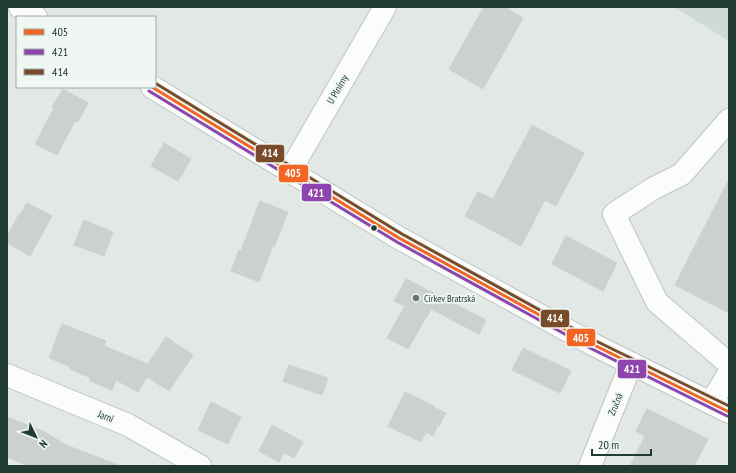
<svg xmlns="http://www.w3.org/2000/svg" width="736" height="473" viewBox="0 0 736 473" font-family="'PT Sans Narrow',sans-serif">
<rect width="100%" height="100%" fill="#e2e8e5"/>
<!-- built -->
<path fill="#d0dad4" d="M674 7H729V41Z"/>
<!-- building -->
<path fill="#cbd1ce" stroke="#cbd1cd" d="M484 7H505L523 18 483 89 449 69Z
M63 89 88 103 78 122 75 121 57 155 35 144 54 108 52 107Z
M532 125 584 153 556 206 545 200 521 246 465 216 478 192 493 199Z
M164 143 191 159 178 181 151 166Z
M729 179V313L675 285Z
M260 201 288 212 274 247 273 246 259 282 231 271 239 250 241 251Z
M27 203 52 216 30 256 7 243V237L19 214 20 215Z
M84 220 113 232 104 256 74 245Z
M566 236 617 263 603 291 552 264Z
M406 279 486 320 479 334 431 309 426 318V317L408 349 387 338 405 306 394 301Z
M62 324 106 341 104 346 148 364 166 337 193 355 169 391 147 377 138 392 116 380 112 390 90 381 91 378 70 369 71 367 49 358Z
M523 348 571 371 560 393 512 370Z
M289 365 328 378 322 395 283 381Z
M405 392 434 406 433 407 446 413 439 426H437L433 436 426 432 421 442 388 426Z
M211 402 241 417 228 444 198 430Z
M647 409 708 439 694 466H630L645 436 636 431Z
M7 417 45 432 66 445 118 465V466H29L7 457Z
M272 425 292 436 303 442 294 458 284 453 279 462 259 451Z"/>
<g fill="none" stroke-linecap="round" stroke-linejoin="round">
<!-- minor casing -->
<g stroke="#bfc5c2" stroke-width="24">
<path id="minor" d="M20 7 36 17
M152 87 399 238 594 345 729 412
M729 120 682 174 654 188 614 214 657 302 729 364
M290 171 385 7
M7 375 128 425 200 466
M711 403 729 373
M590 466 631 364"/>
</g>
<!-- minor -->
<use href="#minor" stroke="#fbfcfb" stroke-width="22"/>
<!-- bus-1 casing -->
<g stroke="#f0f7f2" stroke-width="6">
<path id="bus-1" d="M152 87 399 238 594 345 729 412"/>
</g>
<!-- bus-2 casing -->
<g stroke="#f0f7f2" stroke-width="6">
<path id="bus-2" d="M149 91 397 242 592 349 727 416"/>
</g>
<!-- bus-3 casing -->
<g stroke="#f0f7f2" stroke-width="6">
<path id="bus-3" d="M155 83 402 234 596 341 729 406"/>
</g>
<!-- bus-1 -->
<use href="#bus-1" stroke="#f26522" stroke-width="3"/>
<!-- bus-2 -->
<use href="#bus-2" stroke="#8e44ad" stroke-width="3"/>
<!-- bus-3 -->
<use href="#bus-3" stroke="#7a4b2a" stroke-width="3"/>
</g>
<!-- markers -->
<circle fill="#203b2f" stroke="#f0f7f2" stroke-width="1.5" cx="374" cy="228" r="3.5"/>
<circle fill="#64786f" stroke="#f0f7f2" stroke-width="1.5" cx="416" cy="298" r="4"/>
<g text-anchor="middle" stroke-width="3.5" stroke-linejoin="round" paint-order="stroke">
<!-- street labels -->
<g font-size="10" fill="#203b2f" stroke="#f0f7f2">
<text transform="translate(337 89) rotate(-60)" y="4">U Plnírny</text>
<text transform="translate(615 404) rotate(-68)" y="4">Zručná</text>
<text transform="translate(106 416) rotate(22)" y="4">Jarní</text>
</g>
<!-- poi labels -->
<g font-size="10" fill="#203b2f" stroke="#f0f7f2" text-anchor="start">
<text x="424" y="302">Církev Bratrská</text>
</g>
</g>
<g stroke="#f0f7f2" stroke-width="1.5">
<rect x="255" y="144" width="30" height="19" rx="4" fill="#7a4b2a"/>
<rect x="278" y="164" width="31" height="19" rx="4" fill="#f26522"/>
<rect x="301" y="183" width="31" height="19" rx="4" fill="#8e44ad"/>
<rect x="540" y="309" width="30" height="19" rx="4" fill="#7a4b2a"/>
<rect x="566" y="328" width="30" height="19" rx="4" fill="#f26522"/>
<rect x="617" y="359" width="30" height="20" rx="4" fill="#8e44ad"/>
</g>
<g font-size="11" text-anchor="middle" font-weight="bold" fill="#fff">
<text x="270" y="157">414</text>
<text x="293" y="177">405</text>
<text x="316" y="197">421</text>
<text x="555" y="322">414</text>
<text x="581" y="342">405</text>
<text x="632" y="373">421</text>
</g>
<!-- border -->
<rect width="736" height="473" fill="none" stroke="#203b2f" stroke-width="16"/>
<!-- legend -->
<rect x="16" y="16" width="140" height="72" fill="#f0f7f2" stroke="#9daca4"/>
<rect x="24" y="29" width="20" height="6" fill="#f26522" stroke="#9daca4"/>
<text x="52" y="36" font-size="12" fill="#203b2f">405</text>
<rect x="24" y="49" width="20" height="6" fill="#8e44ad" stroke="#9daca4"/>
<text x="52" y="56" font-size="12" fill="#203b2f">421</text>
<rect x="24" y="69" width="20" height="6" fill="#7a4b2a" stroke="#9daca4"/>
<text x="52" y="76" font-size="12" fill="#203b2f">414</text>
<!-- north arrow -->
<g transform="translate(36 437) rotate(133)" stroke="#f0f7f2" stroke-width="3" paint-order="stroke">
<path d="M0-3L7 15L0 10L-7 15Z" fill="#203b2f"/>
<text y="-6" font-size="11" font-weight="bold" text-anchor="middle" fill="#203b2f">N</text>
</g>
<!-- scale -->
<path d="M592 449v6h59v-6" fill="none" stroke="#203b2f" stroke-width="2"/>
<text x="598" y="449" font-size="12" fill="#203b2f" stroke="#f0f7f2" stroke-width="3" paint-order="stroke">20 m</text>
</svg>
